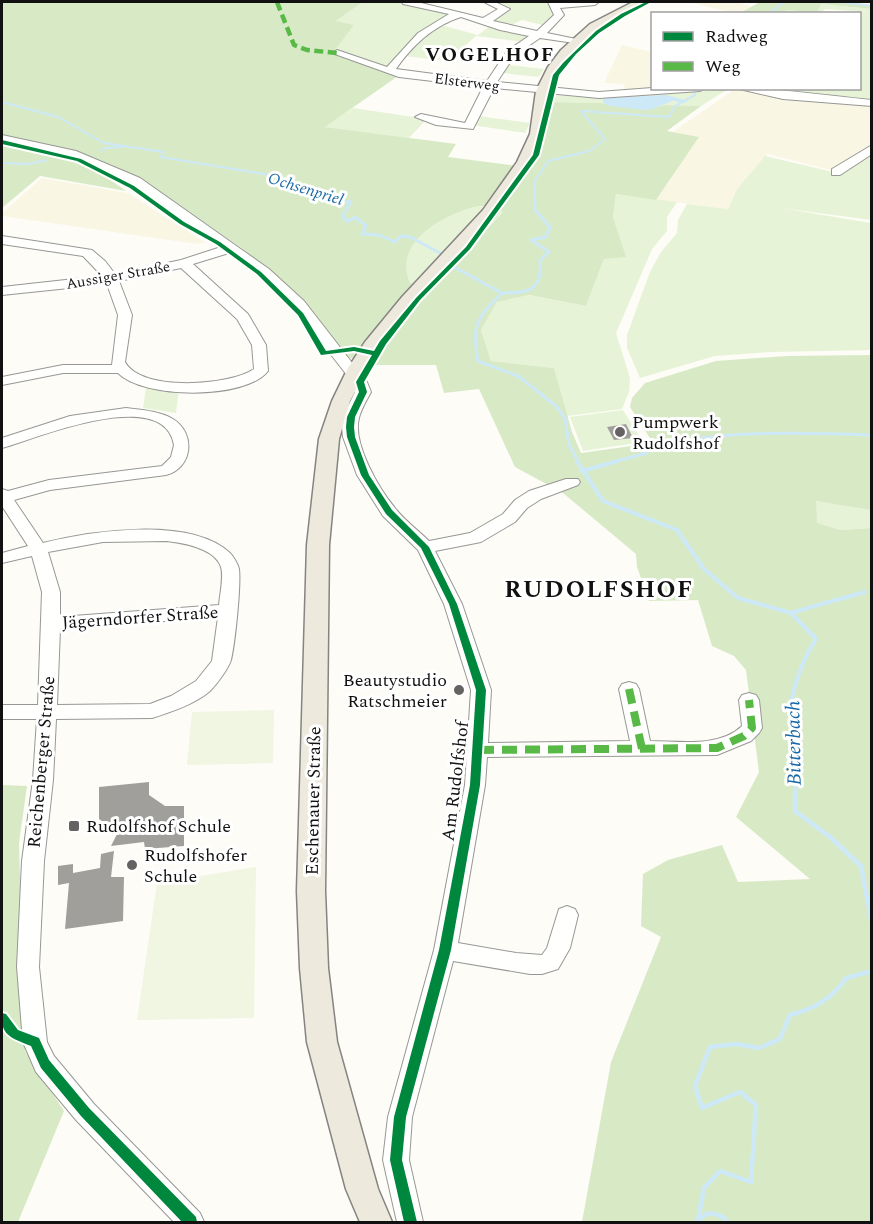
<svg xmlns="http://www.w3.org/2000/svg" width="873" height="1224" viewBox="0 0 873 1224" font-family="Spectral,serif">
<rect width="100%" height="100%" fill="#fdfcf7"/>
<!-- farmland -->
<path fill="#f9f7e4" d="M688 2H736L752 6 740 13H733Z
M622 45 652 52V88L626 93 624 84 604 83Z
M735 89 788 99 871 104V144L830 170 768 154 737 189 728 209 656 200 699 137 671 133Z
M42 178 128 193 205 242 197 244 2 216V213Z"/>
<!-- green -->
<path fill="#e7f3d7" d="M363 2H401L455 13C421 27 412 40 388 67L333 52 354 25 335 22Z
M493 2H549L554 15 546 26 522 20 508 27 492 21 508 9 503 4Z
M820 4 871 9V102L743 89 860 88V14L840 13 867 12 825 9 821 13H782L787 10 817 13Z
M441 25 478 35 490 26 531 34 524 42 476 36 466 45 455 62 405 56Z
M509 65 544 69 539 77 502 73Z
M728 89 701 106 665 105 645 110 601 103 551 102 554 95 583 97Z
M353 108 427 119 409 138 324 127Z
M478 116 530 123 525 133 472 125Z
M871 151V220L781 208 871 223V350L770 352 715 356 640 378 627 348V335L650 272 661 252 677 233 678 220 687 204 728 209 737 189 765 156 833 172Z
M616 194 677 202 667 217V231L652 249 616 333 630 378 629 392 622 409 567 416 554 368 491 361 481 330 497 302 528 295 586 306 604 259 625 256 613 217Z
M479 206 504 211 437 282 428 285 409 283C392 240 447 212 479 206Z
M146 387 179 390 176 413 143 408Z
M623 410 643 442 583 451 570 417Z
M816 501 868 508 871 510V528L840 530 816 523Z"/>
<!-- forest -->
<path fill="#d8eac5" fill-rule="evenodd" d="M2 2H363L336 21 354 25 332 54 398 76 325 127 456 144 448 157 532 168 547 123 551 102 601 103 645 110 665 105 701 106 667 131 699 137 656 200 616 194 613 217 626 257 604 259 586 306 529 295 497 302 481 330 491 361 554 368 572 432 581 453 653 443 630 407 632 398 645 383 716 361 787 356 871 355V510L816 501 817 523 840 530 871 528V1222H582L611 1062 661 937 641 926 643 874 668 860 722 845 738 882 810 879 736 817 759 772 746 670 734 656 712 646 698 600 649 601 637 567 636 554 563 493 515 467 479 389 444 393 436 365H375L343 356 275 275 243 249 148 183 112 165 70 149 2 135ZM479 206H489L503 212 437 282 428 285 410 283C391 241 448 212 479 206Z
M760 2H848L871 5V9L821 4 817 13 787 10 782 13H740Z
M2 144C45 152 91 163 126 191L40 176 2 208Z
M2 785 27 786 19 843 25 1051 64 1111 18 1222H2Z"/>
<!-- pitch -->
<path fill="#f0f6e1" d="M274 710 273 763 187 765 192 712Z
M256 867 254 1018 137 1020 157 883Z"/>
<!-- water -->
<path fill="#cde8f7" d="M667 95 671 97 672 101 653 109 645 110 610 106 603 103V98Z"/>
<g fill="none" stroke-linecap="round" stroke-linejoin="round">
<!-- stream-far3 -->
<path stroke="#cde8f7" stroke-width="2" d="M841 2 872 6
M768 14 784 2
M2 102 58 117 104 143 164 152 161 157 276 176 319 191 327 197 351 203
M100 151 105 148 122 147
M2 163 29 164 46 160
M535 203V181L548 161 589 151 605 139 581 111 669 117 675 106 695 95 693 88"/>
<!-- stream-far2 -->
<path stroke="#cde8f7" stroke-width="3" d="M348 201 351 202 343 215 344 219 349 221 355 217 366 226 362 234 379 235 395 242 401 236 410 237 442 254
M535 201V210L550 227 546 237 531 240 549 252 540 260C543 291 529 293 502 293 477 318 471 325 478 361L518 376 556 406 565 418 569 444 578 462
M452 266 502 293
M654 450C708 428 813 433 872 435
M613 462 647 453"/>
<!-- stream-far1 -->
<path stroke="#cde8f7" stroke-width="4" d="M577 461 603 501 677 530 704 569 738 598 791 613 816 639C803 658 782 709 794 730L795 796
M582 471 618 461
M811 607 865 592
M791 613 808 608"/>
<!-- stream -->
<path stroke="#cde8f7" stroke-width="4.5" d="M795 795V811L830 837 861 866 872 925
M727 1222 722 1216 708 1213 698 1220 704 1188 720 1171 751 1182 756 1105 740 1092 702 1108 695 1086 710 1047 736 1044 759 1048 780 1039 790 1015C814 1009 832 999 846 978L872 971"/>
<!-- canal -->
<path fill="#cde8f7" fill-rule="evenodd" d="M670 96 688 101 684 103 670 100Z"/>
</g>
<!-- building -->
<path fill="#a19f9c" d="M626 424 633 438 614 440 607 427Z
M149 782V795L165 806H184V846L145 849 144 842 111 846 118 832 99 819V787Z
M114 851 111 877H124L123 921 65 929 69 883 58 885V866L73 864V873L100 868 101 854Z"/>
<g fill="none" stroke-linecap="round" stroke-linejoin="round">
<!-- minor casing -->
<g stroke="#979795" stroke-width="2">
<path id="minor" d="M402 2H417L483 18 498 9 484 2H495L510 9 493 21 537 31 554 15 548 2H599L595 5 560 8 564 15 547 33 581 40V44L540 38 515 55 497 82 599 92 652 88H705L700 91 599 98 494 88 473 129 436 125 415 117 421 114 465 123 483 87 399 77 332 53 337 50 387 67 418 33 449 14 403 4ZM461 17 500 30 529 36 507 51 487 81 396 69C411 47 434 25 461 17Z
M735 88C779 88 827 96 872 100V106L783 99Z
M2 135 76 151 140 178 269 269 304 301 367 382 371 392C367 400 361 409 359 418 352 443 379 489 395 508 404 520 418 530 429 541L470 533 503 514 515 500 529 491 566 479H578L580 482 578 485 541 499 527 508 515 522 481 542 435 551 462 604 491 690 488 743 630 741 619 689 622 684 629 682 636 684 639 689 650 741C679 741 719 748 742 726L739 700 742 695 749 693 756 695 759 700 762 728 759 733 751 741 717 755 487 757 485 785 458 943 516 953 542 955 547 948 559 909 567 906 575 909 578 915 570 948 558 969 542 974H530L453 961 412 1117 409 1160 423 1222H397L383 1160 388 1117 434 950 465 785 471 690 444 604 418 550 383 516 357 475 343 437 342 427 343 417 355 392 353 383 294 307 259 275 229 253 193 264 248 314 266 345 268 371C246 400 143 399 118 373H63L2 385V377L63 365H112L118 315 107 284 2 295V287L102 276 83 256 2 244V236L92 250 105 261 115 274 181 260 221 247 132 184 106 171 69 156 2 141ZM181 268 237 319 252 345 254 369C229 386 141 392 125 362L132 315 119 281Z
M872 145V154L840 175H832V169Z
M126 408C143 410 159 411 173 419 196 433 193 468 166 475L50 490 14 500 43 543C91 531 190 516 230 553 233 556 238 564 239 569 241 585 235 644 231 660 228 669 217 684 210 691 195 704 171 712 152 718L56 719 53 780 44 861 39 967 47 1042 54 1056 94 1104 200 1213 204 1222H174L76 1120 36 1072 23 1042 17 967 22 861 33 780 37 719H2V705H38L42 592 32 556 2 563V553L28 546 2 506V489L8 491 49 480 162 466 171 457 174 445C164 384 35 439 2 448V438L70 416ZM167 541C183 543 215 548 221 567 224 577 220 593 219 605L60 617V592L48 552 103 542ZM218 617 212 661 196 681 171 696 150 704 57 705 60 629Z"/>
</g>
<!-- major casing -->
<g stroke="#858482" stroke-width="3">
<path id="major" d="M633 2H647L598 30 571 56 559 71 550 91 544 134 531 162 495 216 414 305 378 349 350 401 339 439 329 545 325 891 328 968 337 1042 378 1189 392 1222H360L346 1189 307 1042 300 968 297 891 307 545 319 439 332 401 348 368 365 342 402 297 483 210 517 162 530 134 536 91 548 67 561 50 590 24Z"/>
</g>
<!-- minor -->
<use href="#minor" fill="#fffffe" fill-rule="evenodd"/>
<!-- major -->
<use href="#major" fill="#ede9dc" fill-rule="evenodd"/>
<!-- quiet-far1 -->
<path stroke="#58b947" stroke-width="4.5" stroke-dasharray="9 4.5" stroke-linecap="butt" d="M277 2 294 45 307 50 337 53"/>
<!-- quiet -->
<path stroke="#58b947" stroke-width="8" stroke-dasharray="15 8" stroke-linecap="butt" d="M629 689 642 749
M479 750 717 748 744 736 752 728 749 700"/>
<!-- cycleway casing -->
<g stroke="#fff" stroke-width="4">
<path id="cycleway" d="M646 2H651L625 16 599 33 576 54 559 75 539 155 470 249 420 300 386 344 364 382 367 392 355 417 354 427 355 437 369 475 392 510 429 547 457 604 486 690 480 785 451 950 406 1117 402 1160 417 1222H404L390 1160 394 1117 439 950 470 785 476 690 449 604 421 548 386 514 361 475 347 437 346 427 347 417 359 392 356 382 372 355 354 351 321 355 298 315 257 274 216 244 180 224 130 188 77 161 2 144V140L81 159 134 186 184 222 220 242 261 272 303 313 326 351 354 347 374 351 380 341 416 298 466 247 533 155 553 75 563 63 596 31 621 14Z
M2 1013 6 1014 18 1030 39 1038 49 1060 89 1108 196 1217 197 1222H182L81 1116 41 1068 31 1046C12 1038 0 1036 2 1013Z"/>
</g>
<!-- cycleway -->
<use href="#cycleway" fill="#00873e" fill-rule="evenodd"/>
</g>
<!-- markers -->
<g fill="#646362" stroke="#fff" stroke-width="2">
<circle cx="620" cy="432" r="6"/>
<circle cx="459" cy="690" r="6"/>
<rect x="68" y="820" width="12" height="12" rx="3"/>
<circle cx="132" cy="865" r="6"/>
</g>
<g text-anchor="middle" stroke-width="6" stroke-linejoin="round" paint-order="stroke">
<!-- far-street labels -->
<g font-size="15" fill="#111" stroke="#fff">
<text transform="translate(467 82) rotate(7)" y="5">Elsterweg</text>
<text transform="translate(118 275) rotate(-10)" y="5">Aussiger Straße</text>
</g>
<!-- far-water labels -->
<g font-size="16" font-style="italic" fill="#1768a6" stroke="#fff">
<text transform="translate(306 188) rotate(17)" y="6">Ochsenpriel</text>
</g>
<!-- poi labels -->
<g font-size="18" fill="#111" stroke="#fff" text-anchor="start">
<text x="632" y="428">Pumpwerk<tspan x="632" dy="21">Rudolfshof</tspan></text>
<text x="447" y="686" text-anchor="end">Beautystudio<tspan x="447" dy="21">Ratschmeier</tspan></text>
<text x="86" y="832">Rudolfshof Schule</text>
<text x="144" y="861">Rudolfshofer<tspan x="144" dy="21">Schule</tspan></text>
</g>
<!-- street labels -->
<g font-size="18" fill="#111" stroke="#fff">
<text transform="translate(140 617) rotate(-4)" y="6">Jägerndorfer Straße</text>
<text transform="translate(41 762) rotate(-85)" y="6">Reichenberger Straße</text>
<text transform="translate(455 781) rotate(-83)" y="6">Am Rudolfshof</text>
<text transform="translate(313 801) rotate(-89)" y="6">Eschenauer Straße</text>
</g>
<!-- far-district labels -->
<g font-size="20" font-weight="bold" letter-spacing="1.5" fill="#111" stroke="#fff">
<text x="490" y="61">VOGELHOF</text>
</g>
<!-- water labels -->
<g font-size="20" font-style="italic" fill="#1768a6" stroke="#fff">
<text transform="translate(793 743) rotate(-91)" y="7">Bitterbach</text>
</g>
<!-- district labels -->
<g font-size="24" font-weight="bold" letter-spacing="1.5" fill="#111" stroke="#fff">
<text x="599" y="597">RUDOLFSHOF</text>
</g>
</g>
<!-- border -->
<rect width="873" height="1224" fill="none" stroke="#111111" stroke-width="6"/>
<!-- legend -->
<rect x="651" y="12" width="210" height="78" fill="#ffffff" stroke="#a0a0a0" stroke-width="1.5"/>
<rect x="663" y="32" width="30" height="9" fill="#00873e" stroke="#a0a0a0" stroke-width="1.5"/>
<text x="705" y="42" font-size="18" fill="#111111">Radweg</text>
<rect x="663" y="62" width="30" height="9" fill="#58b947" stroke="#a0a0a0" stroke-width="1.5"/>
<text x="705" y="72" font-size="18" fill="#111111">Weg</text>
</svg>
